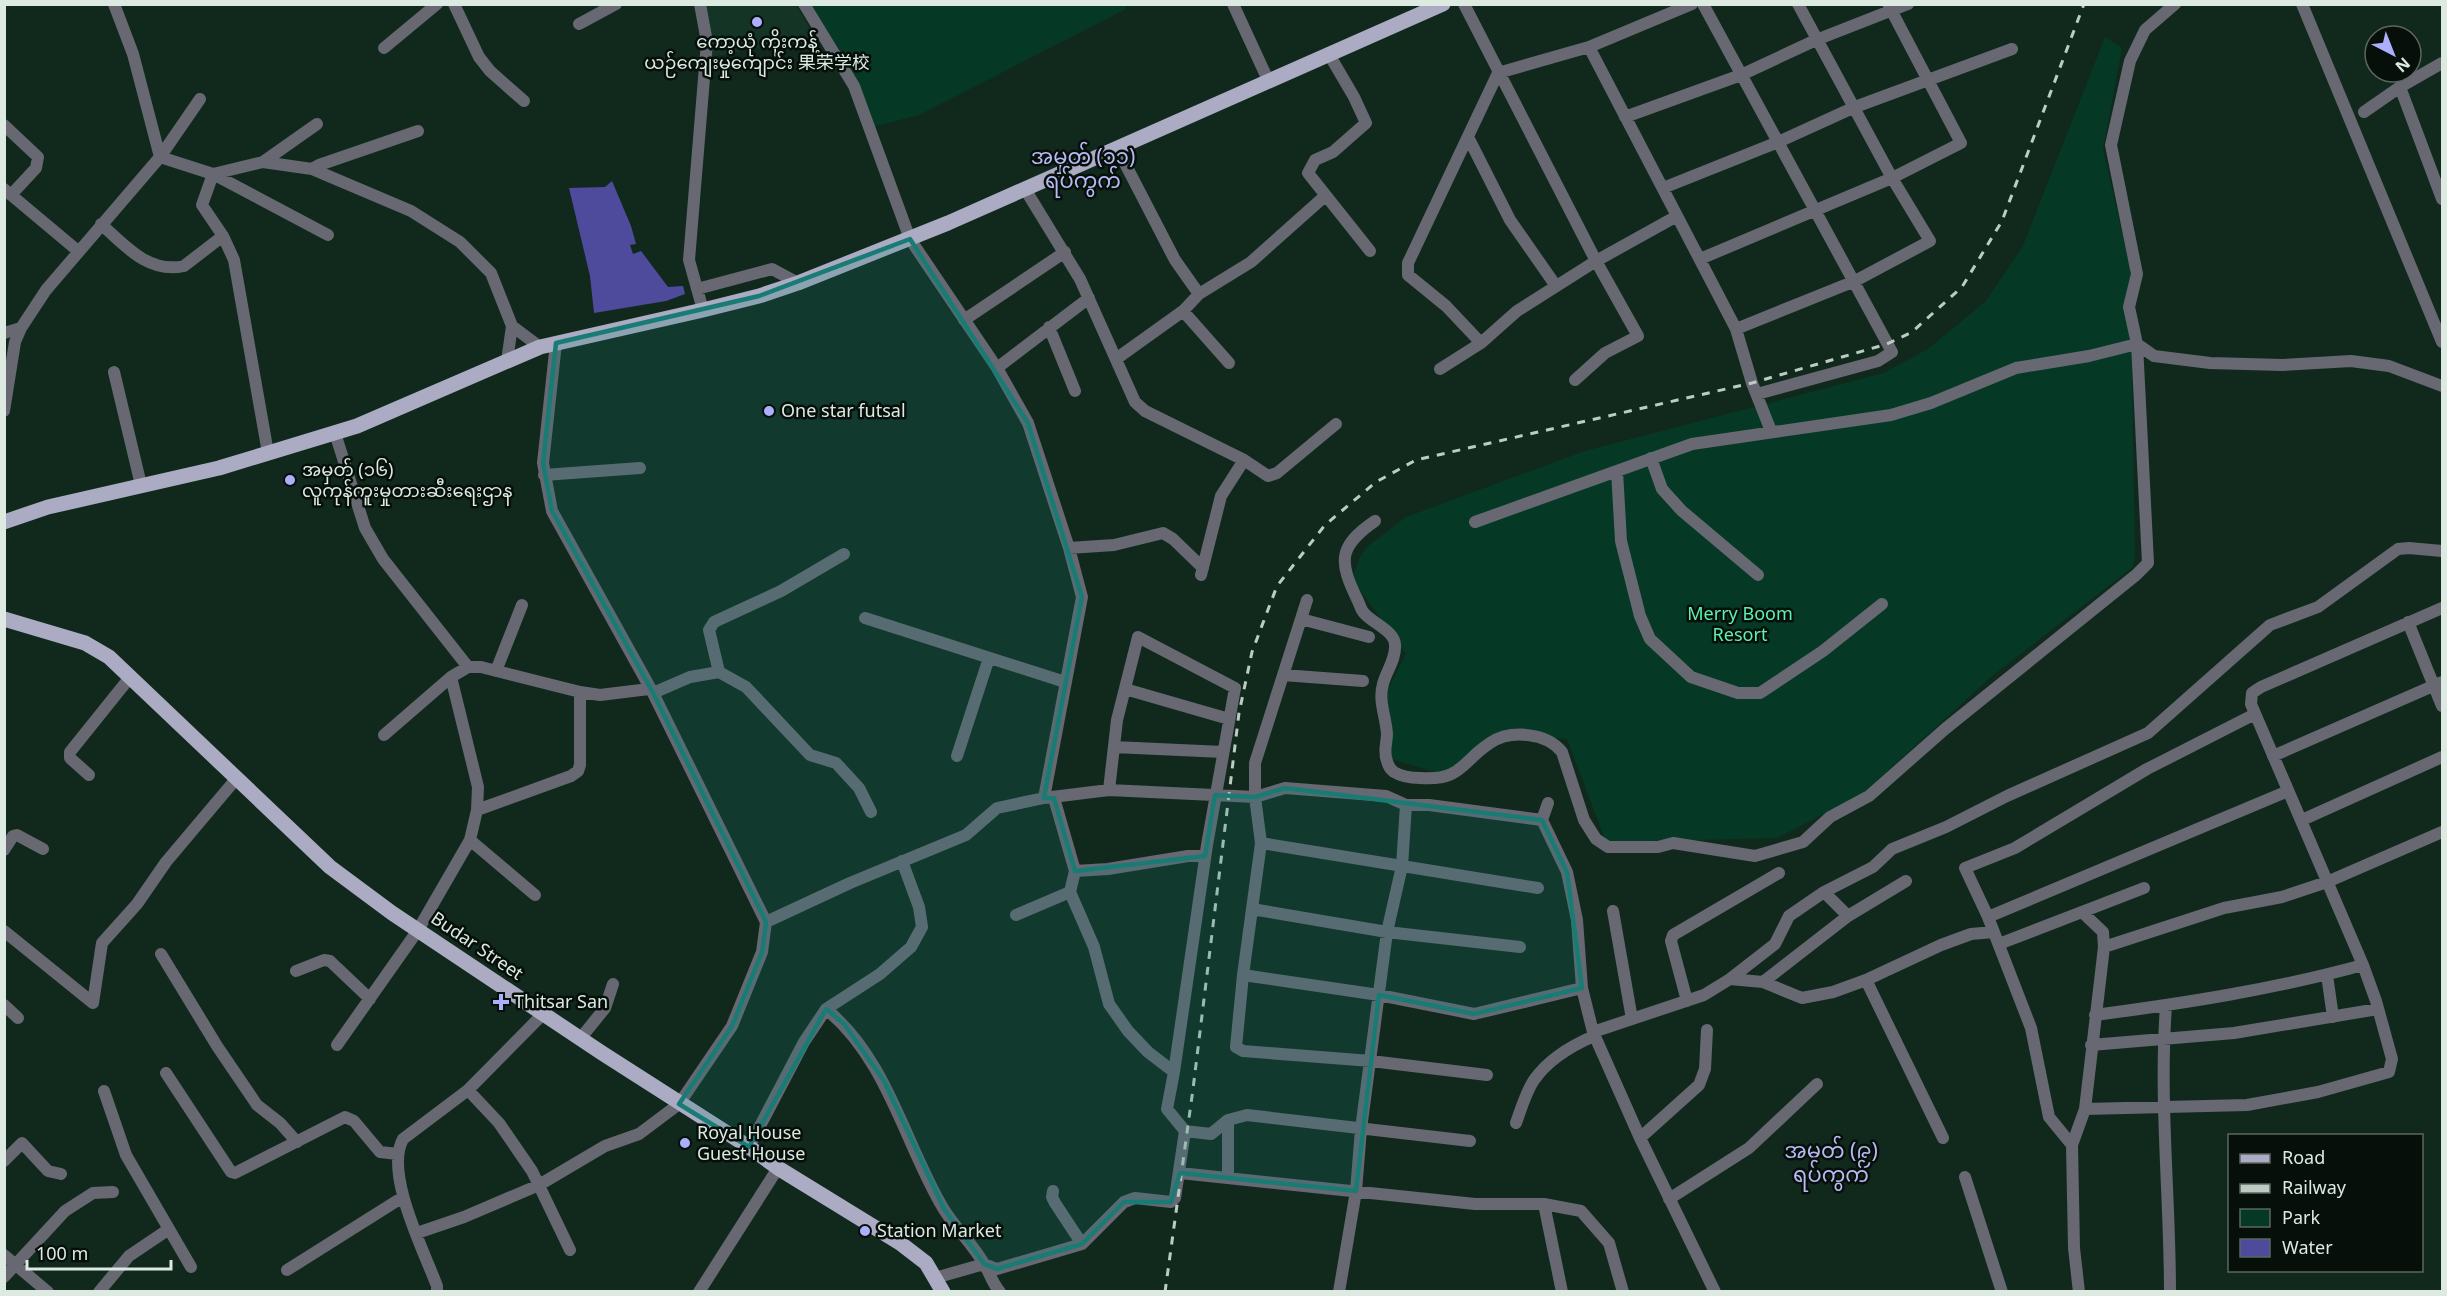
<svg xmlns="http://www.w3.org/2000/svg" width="2447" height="1296" viewBox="0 0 2447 1296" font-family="'Noto Sans','Noto Sans SC','Noto Sans Myanmar',sans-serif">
<rect width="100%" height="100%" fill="#11291d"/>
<!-- built -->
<path fill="#143526" d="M704 5H796L817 40 778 54 777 44 711 57Z"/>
<!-- green -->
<path fill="#063925" d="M810 5H1127L1126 9 919 115 872 127Z
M2105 37 2122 48 2103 149 2130 268 2135 552 2133 567 1992 676 1862 794 1777 838 1606 842 1567 739 1519 734 1442 774 1391 759 1386 693 1406 654 1352 579 1359 559 1367 547 1406 517 1585 451 1884 373 1928 349 1986 301 2023 246Z"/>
<!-- water -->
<path fill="#4e4b9c" d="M612 181 631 226 636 244 630 245 633 254 641 251 668 287 683 286 685 294 666 301 594 313 590 276 569 188 605 187Z"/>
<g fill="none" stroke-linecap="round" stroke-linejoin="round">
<!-- minor -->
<path stroke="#676872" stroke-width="12" d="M114 4 133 54 160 157 213 174 263 162 312 169 411 211 460 242 491 273 512 326
M454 4 479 57 490 71 524 101
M700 4 707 42 689 260 703 310
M804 4 854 86 910 239 997 368 1028 423 1069 548 1082 597 1044 798
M1233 4 1268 80
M1464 4 1596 261 1638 336 1605 353 1575 380
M1703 4 1892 352 1878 361 1757 394
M2175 4 2145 30 2130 61 2111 145 2137 274 2129 307 2137 344 2154 356 2210 363 2282 365 2351 361 2389 366 2442 386
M2302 4 2442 342
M579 24 616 4
M1589 47 1736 329 1752 383 1771 431
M384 48 437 4
M1330 56 1354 97 1366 123 1333 152 1315 160 1308 173 1370 251
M2400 87 2442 199
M2364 112 2400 87 2442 63
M1625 117 1741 75 1816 40 1908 4
M4 125 38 157 36 168 11 195
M1468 137 1510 220 1556 286
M1117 148 1175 260 1199 294
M263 162 317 124
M312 169 319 165 418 131
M1663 188 1778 142 1855 107 2012 49
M4 189 78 251
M1025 189 1080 279 1135 402 1145 411 1244 460 1268 476 1277 473 1336 424
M101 224C125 246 149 274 184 266L223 236
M1700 259 1892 178 1961 143 1888 4
M697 289 772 269 798 283
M1183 311 1229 363
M964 320 1065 252
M1049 327 1075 391
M1736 329 1855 281 1930 241 1892 178 1798 4
M4 333 21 328
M1481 343 1446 306 1408 275V263L1498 73 1589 47 1692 4
M1116 359 1183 311 1199 294 1251 262 1325 196
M507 361 512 326 540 347
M997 368 1089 298
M1440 369 1481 343 1517 311 1596 261 1677 216
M114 372 141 485
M4 411 15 342 21 328 46 290 160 157 200 99
M335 433 365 528 383 559 468 667
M268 453 234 260 223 236 202 205 213 174 328 235
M1651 458 1662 489 1682 511 1758 575
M1617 471 1621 541 1640 616 1650 639 1691 677 1738 693H1760L1823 651 1882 604
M544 475 640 468
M1375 521C1337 547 1339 562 1358 601 1360 605 1361 610 1364 613 1372 623 1395 631 1395 645 1396 660 1386 671 1383 684 1378 701 1386 717 1387 734 1387 743 1383 751 1387 761 1388 765 1391 770 1394 772 1402 777 1412 778 1420 778 1462 781 1461 762 1490 743 1511 729 1547 733 1562 752L1584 820 1596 839 1608 847H1658L1673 843 1755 856 1803 842 1830 817 1869 796 1945 729 2136 575 2148 563 2137 344 2089 356 2016 368 1931 403 1891 415 1692 444 1475 522
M1069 548 1114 545 1163 533 1173 539 1203 568
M1201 575 1221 496 1244 460
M1307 600 1255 763V797L1261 843 1243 975 1236 1047 1243 1051 1371 1061 1487 1075
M865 618 1065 682
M1301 619 1369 637
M2408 622 2442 706
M496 671 522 605
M719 672 709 630 714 622 781 591 844 554
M1283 675 1363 681
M1125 689 1229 719
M653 693 690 677 719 672 746 687 810 755 836 763 859 788 871 812
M384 735 451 677 468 667H481L580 692 600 695 649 689
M1114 747 1223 752
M957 756 989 658
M2273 756 2442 682
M89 775 70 758V752L131 676
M1109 790 1117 720 1138 637 1235 688 1207 845 1174 1072
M1548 803 1542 820 1567 872 1577 920 1582 988 1593 1032
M1406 805H1429L1542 820
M477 810 571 776 578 771 580 765V692
M2302 820 2442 757
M470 840 535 895
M1261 843 1538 888
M4 850 13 836 17 835 43 849
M1075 871 1108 869 1188 856H1205
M1252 909 1387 932 1520 947
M1613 911 1632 1019
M2082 912 2103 932 2104 947
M1016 915 1070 892
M1848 916 1824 892 1873 867 1892 849 1946 827 2007 796 2148 733 2270 625 2318 607 2398 549 2409 548 2442 551
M1988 917 1965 868 2015 848 2147 769 2255 714
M766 922 850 883 966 835 997 808 1044 798 1109 790 1255 797 1285 788 1386 796 1406 805 1402 866 1387 932 1361 1129 1356 1191 1339 1292
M4 931 93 1003
M1999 944 2144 888
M161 954 217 1046 257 1105 280 1123 297 1142
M296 971 324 960 330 961 370 999
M1243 975 1379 995 1474 1014 1582 988
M2327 975 2333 1017
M1730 979 1763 982 1802 998 1833 992 1866 980 1941 945 1971 934 1994 932
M1866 980 1943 1138
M1763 982 1848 916 1906 881
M1687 1001 1671 941 1673 935 1779 873
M93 1003 102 943 137 904 166 862 236 779
M4 1005 18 1018
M2166 1006C2159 1101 2170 1196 2170 1292
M826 1009C888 1060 904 1142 943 1208 955 1228 973 1244 984 1264 990 1273 992 1283 1000 1292
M2095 1015C2186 1003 2275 989 2363 965
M580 1039 605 1008 613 984
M337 1045 418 930 470 840 477 810 478 787 451 677
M2091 1045 2234 1033 2378 1009
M166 1073 231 1172 235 1173 345 1117 354 1121 380 1152 398 1154
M468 1090 499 1123 532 1171 570 1250
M104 1091 126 1155 191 1267
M2085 1109 2247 1105 2318 1092 2389 1072 2392 1059 2376 1001 2363 965 2251 704 2252 693 2261 687 2442 608
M1228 1120V1178
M1516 1123C1521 1109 1526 1092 1534 1080 1548 1060 1573 1045 1594 1036
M1185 1131 1211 1134 1228 1120 1247 1115 1470 1141
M1640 1138 1699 1085 1705 1069 1707 1030
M2072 1145 2049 1117 2031 1028 1988 917 2288 791
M749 1147 804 1042 826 1009 880 974 911 947 922 927 919 907 902 861
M4 1161 22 1143 48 1171 61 1174
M1180 1173 1475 1204H1544L1581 1211 1609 1243 1623 1292
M1965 1177 2002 1292
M1053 1191 1052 1197 1055 1203 1082 1244
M1669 1199 1749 1148 1817 1084
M1544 1204 1562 1292
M417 1233 464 1217 539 1185 605 1146 639 1134 679 1104 732 1026 762 952 766 922 653 693 552 511 543 463 556 343
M4 1255 48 1292
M287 1270 403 1197
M4 1277 65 1211 93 1193 113 1192
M935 1278 984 1264 997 1269 1082 1244 1124 1202 1135 1198 1171 1202 1175 1198 1185 1131 1167 1109 1174 1072 1148 1052 1128 1031 1109 1004 1094 947 1070 892 1075 871 1054 798
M99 1292 129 1256 169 1229
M437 1292V1286C424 1251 384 1173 403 1139L468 1090 543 1014
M699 1292 778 1168
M1715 1292 1640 1138 1593 1032 1704 995 1730 979 1775 944 1789 916 1824 892
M2079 1292 2074 1248 2072 1145 2085 1109 2104 947 2224 908 2282 897 2327 882 2442 832"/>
<!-- major -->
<path stroke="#abacc3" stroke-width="15" d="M4 522 48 507 219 468 357 426 540 347 703 310 759 296 798 283 948 223 1443 4
M4 619 85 643 109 657 330 867 392 913 602 1053 749 1147 778 1168 900 1243 926 1263 943 1292"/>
<!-- rail -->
<path stroke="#bcccc3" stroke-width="3" stroke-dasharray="8 8" stroke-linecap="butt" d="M1165 1292 1193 1089 1239 713 1252 652 1277 586 1325 525 1376 482 1416 460 1752 383 1887 344 1912 332 1962 287 2002 221 2084 4"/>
</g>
<!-- marked area -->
<path fill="#197c74" fill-opacity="0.2" stroke="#197c74" stroke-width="4.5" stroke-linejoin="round" d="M910 239 1028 423 1082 597 1044 798H1054L1075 871 1205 856 1215 795 1255 797 1285 788 1542 820 1567 872 1582 988 1474 1014 1379 995 1356 1191 1180 1173 1171 1202H1124L1082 1244 997 1269 984 1264 944 1209 884 1081 844 1024 826 1009 749 1147 679 1104 732 1026 762 952 766 922 653 693 552 511 543 463 556 343 759 296Z"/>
<!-- markers -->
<g fill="#acaffb" stroke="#060f0a" stroke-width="2">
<circle cx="757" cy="22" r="6"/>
<circle cx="769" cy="411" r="6"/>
<circle cx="290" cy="480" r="6"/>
<path d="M498 993h6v6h6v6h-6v6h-6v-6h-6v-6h6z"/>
<circle cx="685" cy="1143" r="6"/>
<circle cx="865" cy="1231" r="6"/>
</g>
<g text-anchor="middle" stroke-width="5" stroke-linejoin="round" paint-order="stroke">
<!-- poi labels -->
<g font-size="18" fill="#dceae2" stroke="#060f0a" text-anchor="start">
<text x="757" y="48" text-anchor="middle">ကော့ယုံ ကိုးကန့်<tspan x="757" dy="21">ယဉ်ကျေးမှုကျောင်း 果荣学校</tspan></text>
<text x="781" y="417">One star futsal</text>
<text x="302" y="476">အမှတ် (၁၆)<tspan x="302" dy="21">လူကုန်ကူးမှုတားဆီးရေးဌာန</tspan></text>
<text x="514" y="1008">Thitsar San</text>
<text x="697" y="1139">Royal House<tspan x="697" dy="21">Guest House</tspan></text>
<text x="877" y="1237">Station Market</text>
</g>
<!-- park labels -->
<g font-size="18" fill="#5df2b1" stroke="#060f0a">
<text x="1740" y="620">Merry Boom<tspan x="1740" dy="21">Resort</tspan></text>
</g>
<!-- street labels -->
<g font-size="18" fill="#dceae2" stroke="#060f0a">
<text transform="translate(477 946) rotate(34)" y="6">Budar Street</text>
</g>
<!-- quarter labels -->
<g font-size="21" fill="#b7baf3" stroke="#060f0a">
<text x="1083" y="164">အမှတ် (၁၁)<tspan x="1083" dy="24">ရပ်ကွက်</tspan></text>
<text x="1831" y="1158">အမှတ် (၉)<tspan x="1831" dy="24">ရပ်ကွက်</tspan></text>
</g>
</g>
<!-- border -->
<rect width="2447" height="1296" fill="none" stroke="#dceae2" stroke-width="12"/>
<!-- legend -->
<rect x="2228" y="1134" width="195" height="138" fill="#060f0a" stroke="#5c6760" stroke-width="1.5"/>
<rect x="2240" y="1154" width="30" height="9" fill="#abacc3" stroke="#5c6760" stroke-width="1.5"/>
<text x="2282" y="1164" font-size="18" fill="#dceae2">Road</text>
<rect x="2240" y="1184" width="30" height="9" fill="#bcccc3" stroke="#5c6760" stroke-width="1.5"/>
<text x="2282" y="1194" font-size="18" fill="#dceae2">Railway</text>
<rect x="2240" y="1209" width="30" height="18" fill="#063925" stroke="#5c6760" stroke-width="1.5"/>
<text x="2282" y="1224" font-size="18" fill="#dceae2">Park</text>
<rect x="2240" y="1239" width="30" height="18" fill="#4e4b9c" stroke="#5c6760" stroke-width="1.5"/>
<text x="2282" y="1254" font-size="18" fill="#dceae2">Water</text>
<!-- north arrow -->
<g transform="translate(2393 54) rotate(138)"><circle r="28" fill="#060f0a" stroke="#5c6760" stroke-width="1.5"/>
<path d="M0-4.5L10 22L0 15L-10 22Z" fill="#acaffb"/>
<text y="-9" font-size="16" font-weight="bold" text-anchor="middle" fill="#dceae2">N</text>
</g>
<!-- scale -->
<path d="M27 1260v9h144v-9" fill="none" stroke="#dceae2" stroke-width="3"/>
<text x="36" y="1260" font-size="18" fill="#dceae2" stroke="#060f0a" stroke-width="4.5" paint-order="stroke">100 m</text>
</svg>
